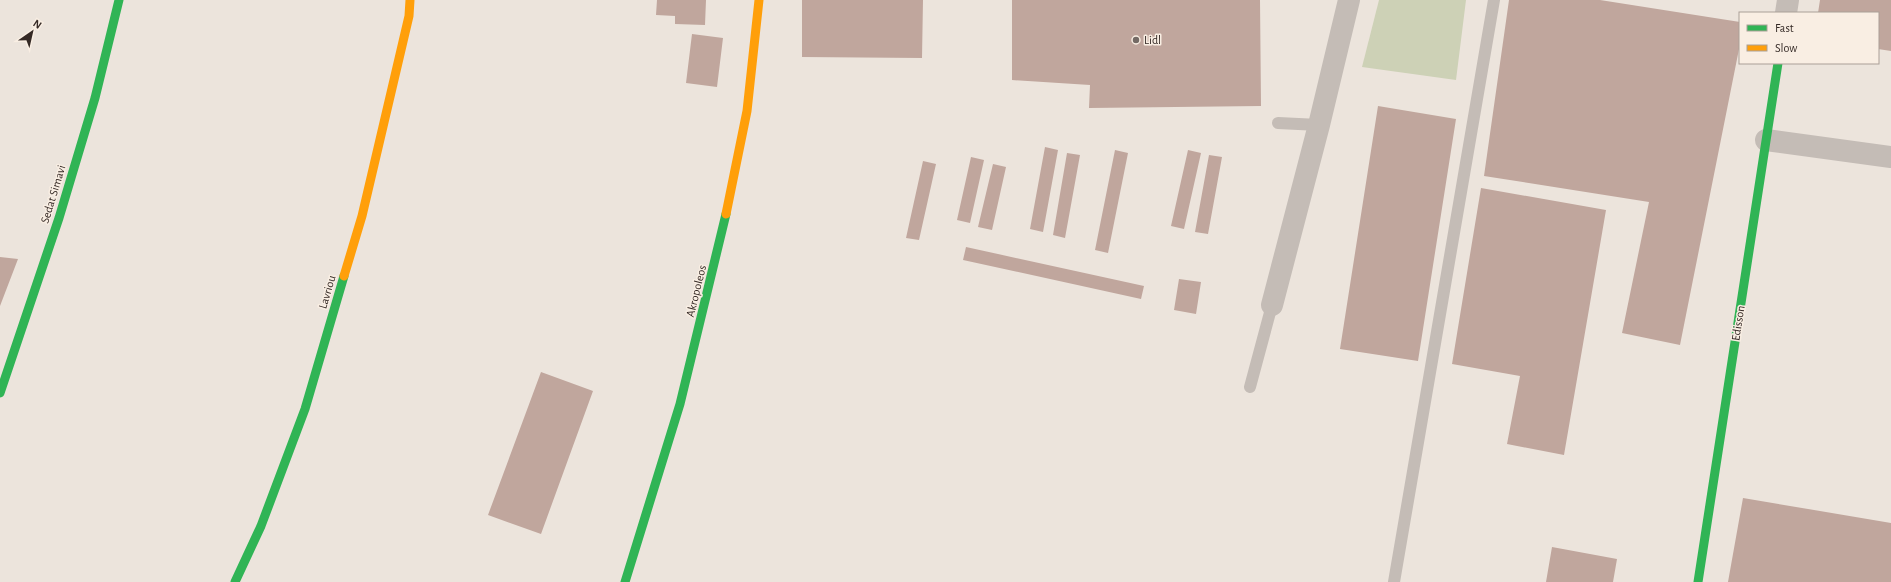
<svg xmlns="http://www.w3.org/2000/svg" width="1891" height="582" viewBox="0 0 1891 582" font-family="'Alegreya Sans',sans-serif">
<rect width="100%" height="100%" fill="#ece4dc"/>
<!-- green -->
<path fill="#cdd1b6" d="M1379 0H1466L1456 80 1362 67Z"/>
<!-- building -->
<path fill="#c0a69d" d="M657 0H706L705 25 675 24V16L656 15Z
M802 0H923L922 58 802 57Z
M1012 0H1260L1261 106 1089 108 1090 85 1012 80Z
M1509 0H1600L1740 22V44L1680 345 1622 333 1649 202 1484 176Z
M1820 0H1891V51L1878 49V13H1818Z
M692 34 723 38 717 87 686 83Z
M1378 106 1456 119 1418 361 1340 349Z
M1045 147 1058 150 1043 232 1030 229Z
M1115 150 1128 153 1108 253 1095 250Z
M1188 150 1201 153 1184 229 1171 226Z
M1067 153 1080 155 1065 238 1053 235Z
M1209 155 1222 157 1208 234 1195 232Z
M971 157 984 160 970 223 957 220Z
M923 161 936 164 919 240 906 238Z
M993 164 1006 167 992 230 978 227Z
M1481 188 1606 210 1564 455 1507 444 1520 376 1452 364Z
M966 247 1144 286 1141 299 963 260Z
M0 257 18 259 0 306Z
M1179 279 1201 282 1196 314 1174 310Z
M541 372 593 391 541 534 488 515Z
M1743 498 1891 523V582H1728Z
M1552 547 1617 559 1613 582H1546Z"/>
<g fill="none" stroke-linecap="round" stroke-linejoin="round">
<!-- lane -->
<path stroke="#c4bcb6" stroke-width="12" d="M1278 123 1319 125
M1250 387 1272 305
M1394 582 1494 0"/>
<!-- street -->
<path stroke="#c4bcb6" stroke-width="22" d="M1786 13 1788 0
M1766 140 1891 157
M1272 305 1319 125 1349 0"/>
<!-- fast -->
<path stroke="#30b455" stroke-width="9" d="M0 393 59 218 95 98 119 0
M235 582 261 526 305 409 344 276
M625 582 680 404 726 214
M1698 582 1778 63"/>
<!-- slow -->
<path stroke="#ff9f0a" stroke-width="9" d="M726 214 747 111 759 0
M344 276 362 216 409 16 410 0"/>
</g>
<!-- markers -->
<circle fill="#746a65" stroke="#f9eee3" stroke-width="1.5" cx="1136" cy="40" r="4"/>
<g text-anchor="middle" stroke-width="3" stroke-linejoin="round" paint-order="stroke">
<!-- poi labels -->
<g font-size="12" fill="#342925" stroke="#f9eee3" text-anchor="start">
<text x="1144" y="44">Lidl</text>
</g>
<!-- street labels -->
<g font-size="12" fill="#342925" stroke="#f9eee3">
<text transform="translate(53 194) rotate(-73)" y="4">Sedat Simavi</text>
<text transform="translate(696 291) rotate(-76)" y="4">Akropoleos</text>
<text transform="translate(327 292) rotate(-74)" y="4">Lavriou</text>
<text transform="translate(1738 323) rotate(-81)" y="4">Edisson</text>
</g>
</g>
<!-- legend -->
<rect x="1739" y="12" width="140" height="52" fill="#f9eee3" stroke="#aa9f97"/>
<rect x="1747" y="25" width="20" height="6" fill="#30b455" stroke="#aa9f97"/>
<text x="1775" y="32" font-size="12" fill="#342925">Fast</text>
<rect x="1747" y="45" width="20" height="6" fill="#ff9f0a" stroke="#aa9f97"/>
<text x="1775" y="52" font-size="12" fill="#342925">Slow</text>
<!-- north arrow -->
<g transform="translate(32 32) rotate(34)" stroke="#f9eee3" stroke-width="3" paint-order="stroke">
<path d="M0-3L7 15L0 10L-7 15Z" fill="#342925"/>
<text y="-6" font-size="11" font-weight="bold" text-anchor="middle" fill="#342925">N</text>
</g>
</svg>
